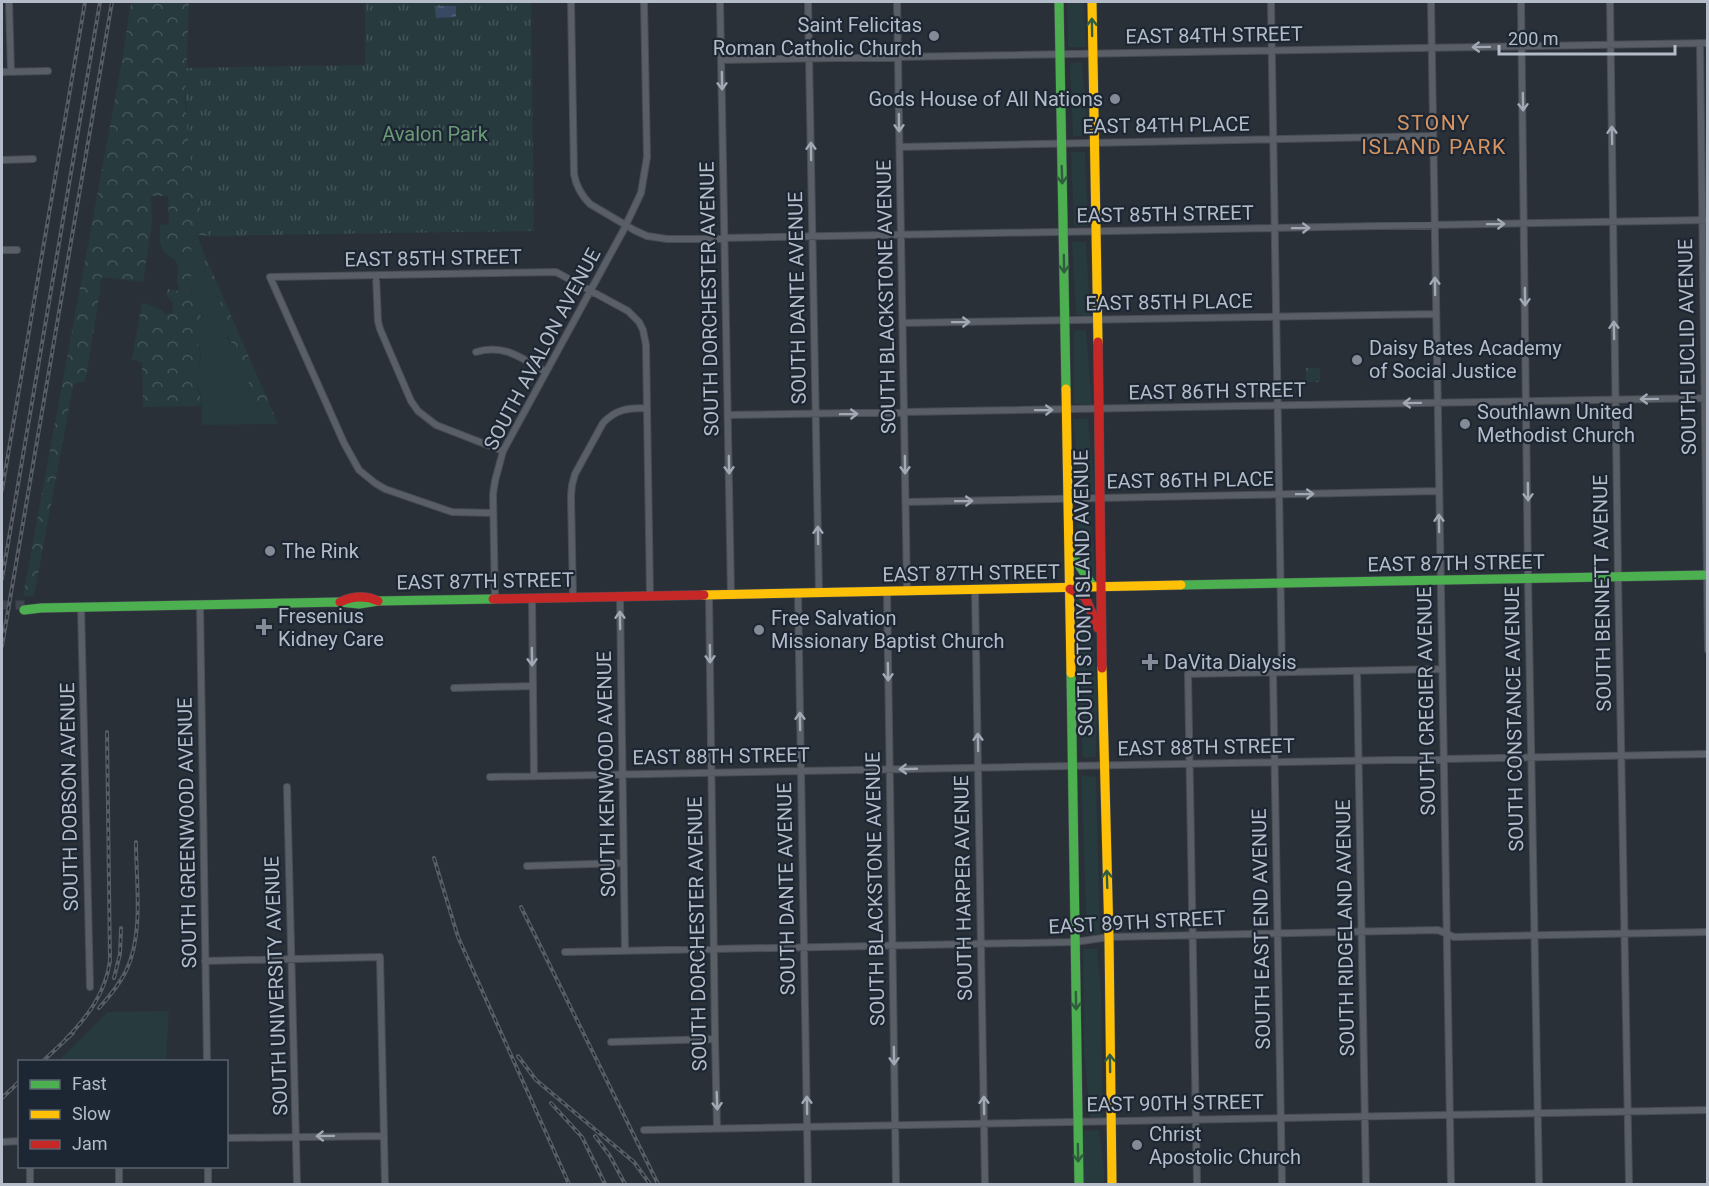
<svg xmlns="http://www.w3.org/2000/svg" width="1709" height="1186" viewBox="0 0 1709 1186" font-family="Roboto,sans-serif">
<defs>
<pattern id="forest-crowns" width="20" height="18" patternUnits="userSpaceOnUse" patternTransform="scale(1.5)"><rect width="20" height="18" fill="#273a3e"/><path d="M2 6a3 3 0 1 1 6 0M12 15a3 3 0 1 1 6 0" fill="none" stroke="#445559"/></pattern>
<pattern id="park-tufts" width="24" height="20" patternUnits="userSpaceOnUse" patternTransform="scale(1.5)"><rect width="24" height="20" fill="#273a3e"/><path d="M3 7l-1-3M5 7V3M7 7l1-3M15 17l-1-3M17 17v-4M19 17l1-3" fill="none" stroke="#445559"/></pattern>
<pattern id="water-ripples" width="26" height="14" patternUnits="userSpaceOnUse" patternTransform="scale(1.5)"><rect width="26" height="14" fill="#384963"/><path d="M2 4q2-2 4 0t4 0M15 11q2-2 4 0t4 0" fill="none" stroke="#526178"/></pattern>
</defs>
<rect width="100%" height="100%" fill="#2a3038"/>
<!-- grass -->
<path fill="#273a3e" d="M1067 2H1084L1086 47H1068Z
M1082 62 1088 136H1073L1070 63Z
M1071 152H1085L1088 226H1074Z
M197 235 204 253 205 272 210 285 219 298 222 306V325L229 341 238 351 244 362 248 377 249 392 257 402 266 424 202 425V398L196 383 198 376 197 371C201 366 200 358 201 351L198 345C202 336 198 326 202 316 199 309 194 301 192 294 187 283 191 248 194 236Z
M1072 242H1086L1090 316 1076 315Z
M1086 330 1092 404H1074V331Z
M1073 419H1088L1095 492 1079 493Z
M1090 507 1096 582 1080 558 1075 508Z
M1076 600H1083L1091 620 1097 687 1096 757 1083 758 1078 675Z
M1081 775 1096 777 1100 934H1087Z
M1083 949H1097L1101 991 1103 1117H1090L1084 1052Z
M169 1011 166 1061H58L108 1012Z
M1099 1130 1104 1170V1184H1084V1131Z"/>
<!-- forest -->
<path fill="url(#forest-crowns)" d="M131 2H189L185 105 198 201 209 236 197 235 194 236C190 250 191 264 191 278 191 283 190 289 191 293 192 297 197 300 199 304 202 314 202 336 198 345 201 352 201 365 197 371 198 377 196 381 197 386 199 394 202 398 201 406L143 407 142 363 132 359 142 303C149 304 161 308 165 314L172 313 173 303 166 295 168 289 177 291 179 288 177 280 178 265 175 260 164 252 160 242V225L169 224 168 196H151L152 224 143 282 102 277 100 281V291L85 382 75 383 73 386 34 596H23L122 61Z
M204 253 278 424H266L257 402 249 392 248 377 244 362 222 328 221 306 219 298 210 285 205 272Z"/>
<!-- park -->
<path fill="url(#park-tufts)" d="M365 2H531L534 231 209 236C205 224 200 212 198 200 188 157 185 111 186 68L365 65Z
M1306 368H1320V382H1306Z"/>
<!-- water -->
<path fill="url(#water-ripples)" d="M435 6H456V17L436 18Z"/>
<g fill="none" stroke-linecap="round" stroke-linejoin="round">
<!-- secondary-tunnel -->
<path stroke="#3f454e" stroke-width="9" stroke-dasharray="9 4.5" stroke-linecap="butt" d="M2 605H25"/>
<!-- street casing -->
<g stroke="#484c53" stroke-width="8">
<path id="street" d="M9 2 11 72
M571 2 574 174C576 186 581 195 590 204L634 230 647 236 667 239 1708 220
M720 2 731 595
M808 2 819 593
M897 2 907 592
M1271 2 1282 672
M1431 2 1451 1184
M1521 2 1528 579 1539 1184
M1610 2 1618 577 1629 1184
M1700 43 1708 650
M721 60 1708 43
M2 72 48 71
M900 147 1433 136
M2 160 33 159
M2 250H17
M376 276 378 321 380 329 411 401 418 411 436 425 503 451
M903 323 1436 314
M476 352C504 343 523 359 546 372
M728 415 1708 398
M906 502 1439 491
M493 513 452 512 385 489 375 483 359 470 344 443 270 277 556 272 628 311 639 322 643 330 646 345 650 596
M975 590 985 1184
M887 592 896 1184
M798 594 808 1184
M709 595 715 1039 717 1128
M620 597 625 951
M573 598 571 496 572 485 575 474 603 423C616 409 628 408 647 408
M495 599 493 494 495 481 503 451 623 231 641 193 647 157 644 2
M532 599 534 776
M200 605 207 1062
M81 607 90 987
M1357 671 1366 1184
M1273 672 1282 1184
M454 688 533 686
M490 777 1708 754
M287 787 297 1184
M527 866 623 863
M565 952 1075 942 1109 937 1438 930 1454 937 1708 932
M205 961 380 957 385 1184
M611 1042 715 1039
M644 1130 1708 1110
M226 1138 384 1136
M2 1142 20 1141
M30 1166V1184
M119 1166V1184
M208 1166V1184
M1197 1184 1188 674 1442 669"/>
</g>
<!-- fast casing -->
<g stroke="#484c53" stroke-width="10">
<path id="fast" d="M1059 2 1066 389
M1070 551 1092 585 1101 588
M1181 585 1708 575
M24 610 41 608 340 602 359 604 378 601 493 599
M1071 673 1079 1184"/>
</g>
<!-- slow casing -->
<g stroke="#484c53" stroke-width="10">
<path id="slow" d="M1092 2 1098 342
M1066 389 1071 673
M704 595 1181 585
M1102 668 1109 937 1112 1184"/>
</g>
<!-- jam casing -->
<g stroke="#484c53" stroke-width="10">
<path id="jam" d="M1098 342 1102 668
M1070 589 1085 597 1098 628
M493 599 704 595
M340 602C353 596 365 595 378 601"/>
</g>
<!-- street -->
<use href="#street" stroke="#5a5e66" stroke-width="6"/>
<!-- fast -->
<use href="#fast" stroke="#4caf50" stroke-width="9"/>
<!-- slow -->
<use href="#slow" stroke="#ffc107" stroke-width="9"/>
<!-- jam -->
<use href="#jam" stroke="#c62828" stroke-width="9"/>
<!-- rail casing -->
<g stroke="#595d64" stroke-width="4">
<path id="rail" d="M2 490 85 2
M2 579 100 2
M2 646 112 2
M434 858 458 937 569 1184
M521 907 658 1184
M114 978 120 954 121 928
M99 1008C109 997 119 985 126 971 144 934 136 883 136 842
M66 1039C88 1016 105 994 110 961L107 732
M518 1056 536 1080 634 1162 650 1184
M42 1062 73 1033
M2 1098 20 1081
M551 1103 582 1137 605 1184
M595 1136 610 1156 625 1184"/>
</g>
<!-- rail -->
<use href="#rail" stroke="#1d2633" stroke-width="1.5" stroke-dasharray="4.5" stroke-linecap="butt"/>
</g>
<!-- one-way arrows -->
<defs><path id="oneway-shaft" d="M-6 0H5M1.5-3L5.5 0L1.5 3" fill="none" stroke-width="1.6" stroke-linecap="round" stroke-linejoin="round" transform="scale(1.5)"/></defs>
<g stroke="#305d3f">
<use href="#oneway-shaft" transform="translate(1092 27) rotate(-91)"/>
<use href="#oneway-shaft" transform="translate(1062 175) rotate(88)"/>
<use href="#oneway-shaft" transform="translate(1064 264) rotate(89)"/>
<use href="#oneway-shaft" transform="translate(1107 879) rotate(-92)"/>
<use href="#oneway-shaft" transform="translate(1076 1001) rotate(89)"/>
<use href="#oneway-shaft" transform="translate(1110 1063) rotate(-91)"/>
<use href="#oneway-shaft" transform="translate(1078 1153) rotate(89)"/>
</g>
<g stroke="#a2a9b5">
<use href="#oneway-shaft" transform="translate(1481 47) rotate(179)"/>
<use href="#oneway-shaft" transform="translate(722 81) rotate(89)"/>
<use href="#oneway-shaft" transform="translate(1523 102) rotate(89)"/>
<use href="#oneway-shaft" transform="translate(899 123) rotate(89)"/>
<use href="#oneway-shaft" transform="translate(1612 135) rotate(-91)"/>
<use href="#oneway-shaft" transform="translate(811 151) rotate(-91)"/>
<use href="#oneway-shaft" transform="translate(1496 224) rotate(-1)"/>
<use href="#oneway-shaft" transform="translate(1301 228) rotate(-1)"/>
<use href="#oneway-shaft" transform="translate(1435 286) rotate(-91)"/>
<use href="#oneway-shaft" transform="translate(1525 297) rotate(89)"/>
<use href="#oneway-shaft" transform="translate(961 322) rotate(-1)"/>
<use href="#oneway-shaft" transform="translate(1614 330) rotate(-91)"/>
<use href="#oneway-shaft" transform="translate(1649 399) rotate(179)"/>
<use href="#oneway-shaft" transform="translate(1412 403) rotate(179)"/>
<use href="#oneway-shaft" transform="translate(1044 410) rotate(-1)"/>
<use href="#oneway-shaft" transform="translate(849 414) rotate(-1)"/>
<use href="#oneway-shaft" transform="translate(729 465) rotate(89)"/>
<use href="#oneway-shaft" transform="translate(905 465) rotate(89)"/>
<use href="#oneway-shaft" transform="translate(1528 492) rotate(89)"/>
<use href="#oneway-shaft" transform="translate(1305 494) rotate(-1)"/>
<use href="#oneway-shaft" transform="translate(964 501) rotate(-1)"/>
<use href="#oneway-shaft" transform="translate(1439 523) rotate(-91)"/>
<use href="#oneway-shaft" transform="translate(818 535) rotate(-91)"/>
<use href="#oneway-shaft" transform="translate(620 620) rotate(-91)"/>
<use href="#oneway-shaft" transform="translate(710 654) rotate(89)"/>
<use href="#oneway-shaft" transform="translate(532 657) rotate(89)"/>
<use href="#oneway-shaft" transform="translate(888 672) rotate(89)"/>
<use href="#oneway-shaft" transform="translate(800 721) rotate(-91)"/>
<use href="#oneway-shaft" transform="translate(978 742) rotate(-91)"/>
<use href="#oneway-shaft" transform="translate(908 769) rotate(178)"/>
<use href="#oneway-shaft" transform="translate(894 1056) rotate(89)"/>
<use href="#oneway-shaft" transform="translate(717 1101) rotate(88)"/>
<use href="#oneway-shaft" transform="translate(807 1105) rotate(-91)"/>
<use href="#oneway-shaft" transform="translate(984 1105) rotate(-91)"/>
<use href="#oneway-shaft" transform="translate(325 1136) rotate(179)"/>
</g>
<!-- markers -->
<g fill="#848b96" stroke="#1d2633" stroke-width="2">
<circle cx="934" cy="36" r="6"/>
<circle cx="1115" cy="99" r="6"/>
<circle cx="1357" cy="360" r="6"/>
<circle cx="1465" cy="424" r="6"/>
<circle cx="270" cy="551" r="6"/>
<path d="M261 618h6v6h6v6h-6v6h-6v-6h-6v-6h6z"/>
<circle cx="759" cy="630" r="6"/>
<path d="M1147 653h6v6h6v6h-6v6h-6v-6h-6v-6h6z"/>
<circle cx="1137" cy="1145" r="6"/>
</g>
<g text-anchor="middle" stroke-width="4.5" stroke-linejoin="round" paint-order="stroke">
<!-- poi labels -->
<g font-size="20" fill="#b4bcc9" stroke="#1d2633" text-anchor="start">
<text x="922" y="32" text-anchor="end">Saint Felicitas<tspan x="922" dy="23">Roman Catholic Church</tspan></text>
<text x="1103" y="106" text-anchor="end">Gods House of All Nations</text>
<text x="1369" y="355">Daisy Bates Academy<tspan x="1369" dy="23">of Social Justice</tspan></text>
<text x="1477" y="419">Southlawn United<tspan x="1477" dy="23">Methodist Church</tspan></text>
<text x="282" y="558">The Rink</text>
<text x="278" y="623">Fresenius<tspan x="278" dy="23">Kidney Care</tspan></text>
<text x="771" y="625">Free Salvation<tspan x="771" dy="23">Missionary Baptist Church</tspan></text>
<text x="1164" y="669">DaVita Dialysis</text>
<text x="1149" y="1141">Christ<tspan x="1149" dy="23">Apostolic Church</tspan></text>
</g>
<!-- street labels -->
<g font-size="20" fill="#b4bcc9" stroke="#1d2633">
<text transform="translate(1214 35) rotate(-1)" y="7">EAST 84TH STREET</text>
<text transform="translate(1166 125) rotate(-1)" y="7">EAST 84TH PLACE</text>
<text transform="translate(1165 214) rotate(-1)" y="7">EAST 85TH STREET</text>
<text transform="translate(433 258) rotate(-1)" y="7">EAST 85TH STREET</text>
<text transform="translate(886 297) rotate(-91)" y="7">SOUTH BLACKSTONE AVENUE</text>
<text transform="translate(797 298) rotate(-91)" y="7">SOUTH DANTE AVENUE</text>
<text transform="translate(709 299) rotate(-91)" y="7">SOUTH DORCHESTER AVENUE</text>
<text transform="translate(1169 302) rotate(-1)" y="7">EAST 85TH PLACE</text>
<text transform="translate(1687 347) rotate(-91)" y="7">SOUTH EUCLID AVENUE</text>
<text transform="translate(542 349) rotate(-62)" y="7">SOUTH AVALON AVENUE</text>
<text transform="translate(1217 391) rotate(-1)" y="7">EAST 86TH STREET</text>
<text transform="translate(1190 480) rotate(-1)" y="7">EAST 86TH PLACE</text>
<text transform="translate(1456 563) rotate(-1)" y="7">EAST 87TH STREET</text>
<text transform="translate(971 573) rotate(-1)" y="7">EAST 87TH STREET</text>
<text transform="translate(485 581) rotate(-1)" y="7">EAST 87TH STREET</text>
<text transform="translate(1083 593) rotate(-91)" y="7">SOUTH STONY ISLAND AVENUE</text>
<text transform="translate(1602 593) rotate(-91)" y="7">SOUTH BENNETT AVENUE</text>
<text transform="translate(1426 701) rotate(-91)" y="7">SOUTH CREGIER AVENUE</text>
<text transform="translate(1514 719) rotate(-91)" y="7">SOUTH CONSTANCE AVENUE</text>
<text transform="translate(1206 747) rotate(-1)" y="7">EAST 88TH STREET</text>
<text transform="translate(721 756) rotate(-1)" y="7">EAST 88TH STREET</text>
<text transform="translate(606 774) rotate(-91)" y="7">SOUTH KENWOOD AVENUE</text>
<text transform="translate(69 797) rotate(-91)" y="7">SOUTH DOBSON AVENUE</text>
<text transform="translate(187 833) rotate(-91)" y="7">SOUTH GREENWOOD AVENUE</text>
<text transform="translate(963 888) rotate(-91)" y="7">SOUTH HARPER AVENUE</text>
<text transform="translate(786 889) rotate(-91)" y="7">SOUTH DANTE AVENUE</text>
<text transform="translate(875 889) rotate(-91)" y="7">SOUTH BLACKSTONE AVENUE</text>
<text transform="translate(1137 922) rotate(-3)" y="7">EAST 89TH STREET</text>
<text transform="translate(1345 928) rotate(-91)" y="7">SOUTH RIDGELAND AVENUE</text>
<text transform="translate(1261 929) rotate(-91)" y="7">SOUTH EAST END AVENUE</text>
<text transform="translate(697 934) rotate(-91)" y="7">SOUTH DORCHESTER AVENUE</text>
<text transform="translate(276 986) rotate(-92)" y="7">SOUTH UNIVERSITY AVENUE</text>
<text transform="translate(1175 1103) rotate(-1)" y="7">EAST 90TH STREET</text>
</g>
<!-- park labels -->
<g font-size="20" fill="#6b9a76" stroke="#1d2633">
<text x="435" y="141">Avalon Park</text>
</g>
<!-- neighbourhood labels -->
<g font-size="21" letter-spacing="1.5" fill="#d59563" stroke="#1d2633">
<text x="1434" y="130">STONY<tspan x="1434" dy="24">ISLAND PARK</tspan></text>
</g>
</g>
<!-- border -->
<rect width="1709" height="1186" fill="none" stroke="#b4bcc9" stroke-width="6"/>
<!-- legend -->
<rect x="18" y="1060" width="210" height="108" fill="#1d2633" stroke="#59626f" stroke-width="1.5"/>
<rect x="30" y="1080" width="30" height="9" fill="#4caf50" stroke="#59626f" stroke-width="1.5"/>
<text x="72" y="1090" font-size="18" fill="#b4bcc9">Fast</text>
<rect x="30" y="1110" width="30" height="9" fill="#ffc107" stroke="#59626f" stroke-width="1.5"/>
<text x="72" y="1120" font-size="18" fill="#b4bcc9">Slow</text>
<rect x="30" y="1140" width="30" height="9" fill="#c62828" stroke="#59626f" stroke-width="1.5"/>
<text x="72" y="1150" font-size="18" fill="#b4bcc9">Jam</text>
<!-- scale -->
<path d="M1499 45v9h176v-9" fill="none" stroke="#b4bcc9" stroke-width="3"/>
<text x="1508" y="45" font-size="18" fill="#b4bcc9" stroke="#1d2633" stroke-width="4.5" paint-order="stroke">200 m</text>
</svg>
